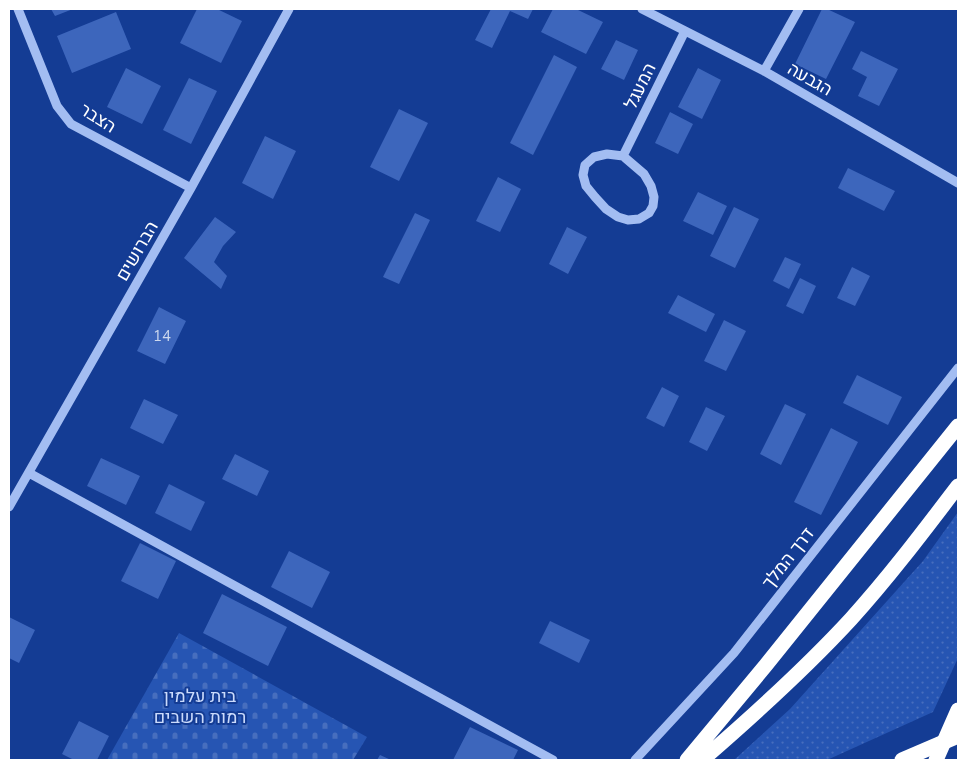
<svg xmlns="http://www.w3.org/2000/svg" width="967" height="769" viewBox="0 0 967 769" font-family="'Nunito Sans',Heebo,sans-serif">
<defs>
<pattern id="grass-dots" width="8" height="8" patternUnits="userSpaceOnUse" patternTransform="scale(1.25)"><rect width="8" height="8" fill="#2655b3"/><path d="M2 2h.1M6 6h.1" fill="none" stroke="#476ebe" stroke-width="1.8" stroke-linecap="round"/></pattern>
<pattern id="cemetery-stones" width="16" height="16" patternUnits="userSpaceOnUse" patternTransform="scale(1.25)"><rect width="16" height="16" fill="#2655b3"/><path d="M2 7V4a2 2 0 0 1 4 0v3zM10 15v-3a2 2 0 0 1 4 0v3z" fill="#476ebe"/></pattern>
</defs>
<rect width="100%" height="100%" fill="#143c94"/>
<!-- grass -->
<path fill="url(#grass-dots)" d="M958 512V658L933 712 827 760H734L790 709 923 561Z"/>
<!-- cemetery -->
<path fill="url(#cemetery-stones)" d="M179 633 367 737 353 760H107Z"/>
<!-- building -->
<path fill="#3d66bc" d="M51 9H73L55 16Z
M197 9H217L242 21 221 63 180 43Z
M491 9H533L528 19 510 11 492 48 475 40Z
M553 9H576L603 22 586 54 541 32Z
M822 9H827L855 22 826 79 795 64Z
M116 12 131 49 72 73 57 36Z
M616 40 638 50 624 80 601 69Z
M861 51 898 69 879 106 858 96 867 77 852 69Z
M554 55 577 67 533 155 510 143Z
M126 68 161 86 142 124 107 107Z
M698 68 721 80 702 119 678 107Z
M189 78 217 91 191 144 163 130Z
M399 109 428 123 399 181 370 167Z
M670 112 693 124 678 154 655 143Z
M265 136 296 151 273 199 242 183Z
M848 168 895 191 884 211 838 188Z
M498 177 521 189 500 232 476 221Z
M698 192 727 206 713 235 683 221Z
M734 207 759 219 735 268 710 256Z
M415 213 430 220 399 284 383 277Z
M215 217 236 232 223 246 214 262 227 276 221 289 184 258Z
M567 227 587 237 568 274 549 264Z
M785 257 801 264 789 289 773 281Z
M852 267 870 276 855 306 837 298Z
M800 278 816 286 803 314 786 306Z
M678 295 715 314 706 332 668 313Z
M159 307 186 321 165 364 137 351Z
M724 320 746 331 726 371 704 361Z
M857 375 902 397 888 425 843 403Z
M662 387 679 396 664 427 646 418Z
M144 399 178 415 163 444 130 428Z
M785 404 806 414 781 465 760 454Z
M706 407 725 416 707 451 689 442Z
M831 428 858 442 821 515 794 502Z
M235 454 269 471 257 496 222 479Z
M101 458 140 476 126 505 87 486Z
M169 484 205 502 191 531 155 513Z
M140 543 176 561 158 599 121 581Z
M289 551 330 572 312 608 271 587Z
M222 594 287 627 268 666 203 633Z
M9 617 35 630 19 663 9 658Z
M550 621 590 640 579 663 539 643Z
M79 721 109 736 97 760H74L62 754Z
M470 727 518 750 513 760H453Z
M380 755 391 760H377Z"/>
<g fill="none" stroke-linecap="round" stroke-linejoin="round">
<!-- minor -->
<path stroke="#a3bdf2" stroke-width="9" d="M18 9 57 106 71 124 191 188
M642 9 764 71 958 183
M764 71 799 9
M607 154 623 156 644 174 651 186 654 197 653 206 649 213 639 219 628 220 618 217 606 209 595 197 586 186 583 175 585 165 594 157Z
M623 156 685 31
M29 473 553 760
M9 507 191 188 289 9
M635 760 734 653 958 368"/>
<!-- highway -->
<path stroke="#fff" stroke-width="15" d="M687 760 766 665 958 426
M702 760C754 715 805 669 851 619 889 577 923 532 958 486
M936 760 958 710"/>
<!-- highway-bridge -->
<path stroke="#fff" stroke-width="15" d="M902 760 958 736"/>
</g>
<g text-anchor="middle" stroke-width="4" stroke-linejoin="round" paint-order="stroke">
<!-- number labels -->
<g font-size="15" fill="#ced9ee">
<text x="162" y="341">14</text>
</g>
<!-- street labels -->
<g font-size="18" fill="#fff" stroke="#143c94">
<text transform="translate(810 79) rotate(30)" y="6">הגבעה</text>
<text transform="translate(640 86) rotate(-64)" y="6">המעגל</text>
<text transform="translate(98 118) rotate(32)" y="6">הצבר</text>
<text transform="translate(137 251) rotate(-60)" y="6">הברושים</text>
<text transform="translate(788 558) rotate(-52)" y="6">דרך המלך</text>
</g>
<!-- park labels -->
<g font-size="18" fill="#cbdbfc" stroke="#143c94">
<text x="200" y="702">בית עלמין<tspan x="200" dy="21">רמות השבים</tspan></text>
</g>
</g>
<!-- border -->
<rect width="967" height="769" fill="none" stroke="#ffffff" stroke-width="20"/>
</svg>
